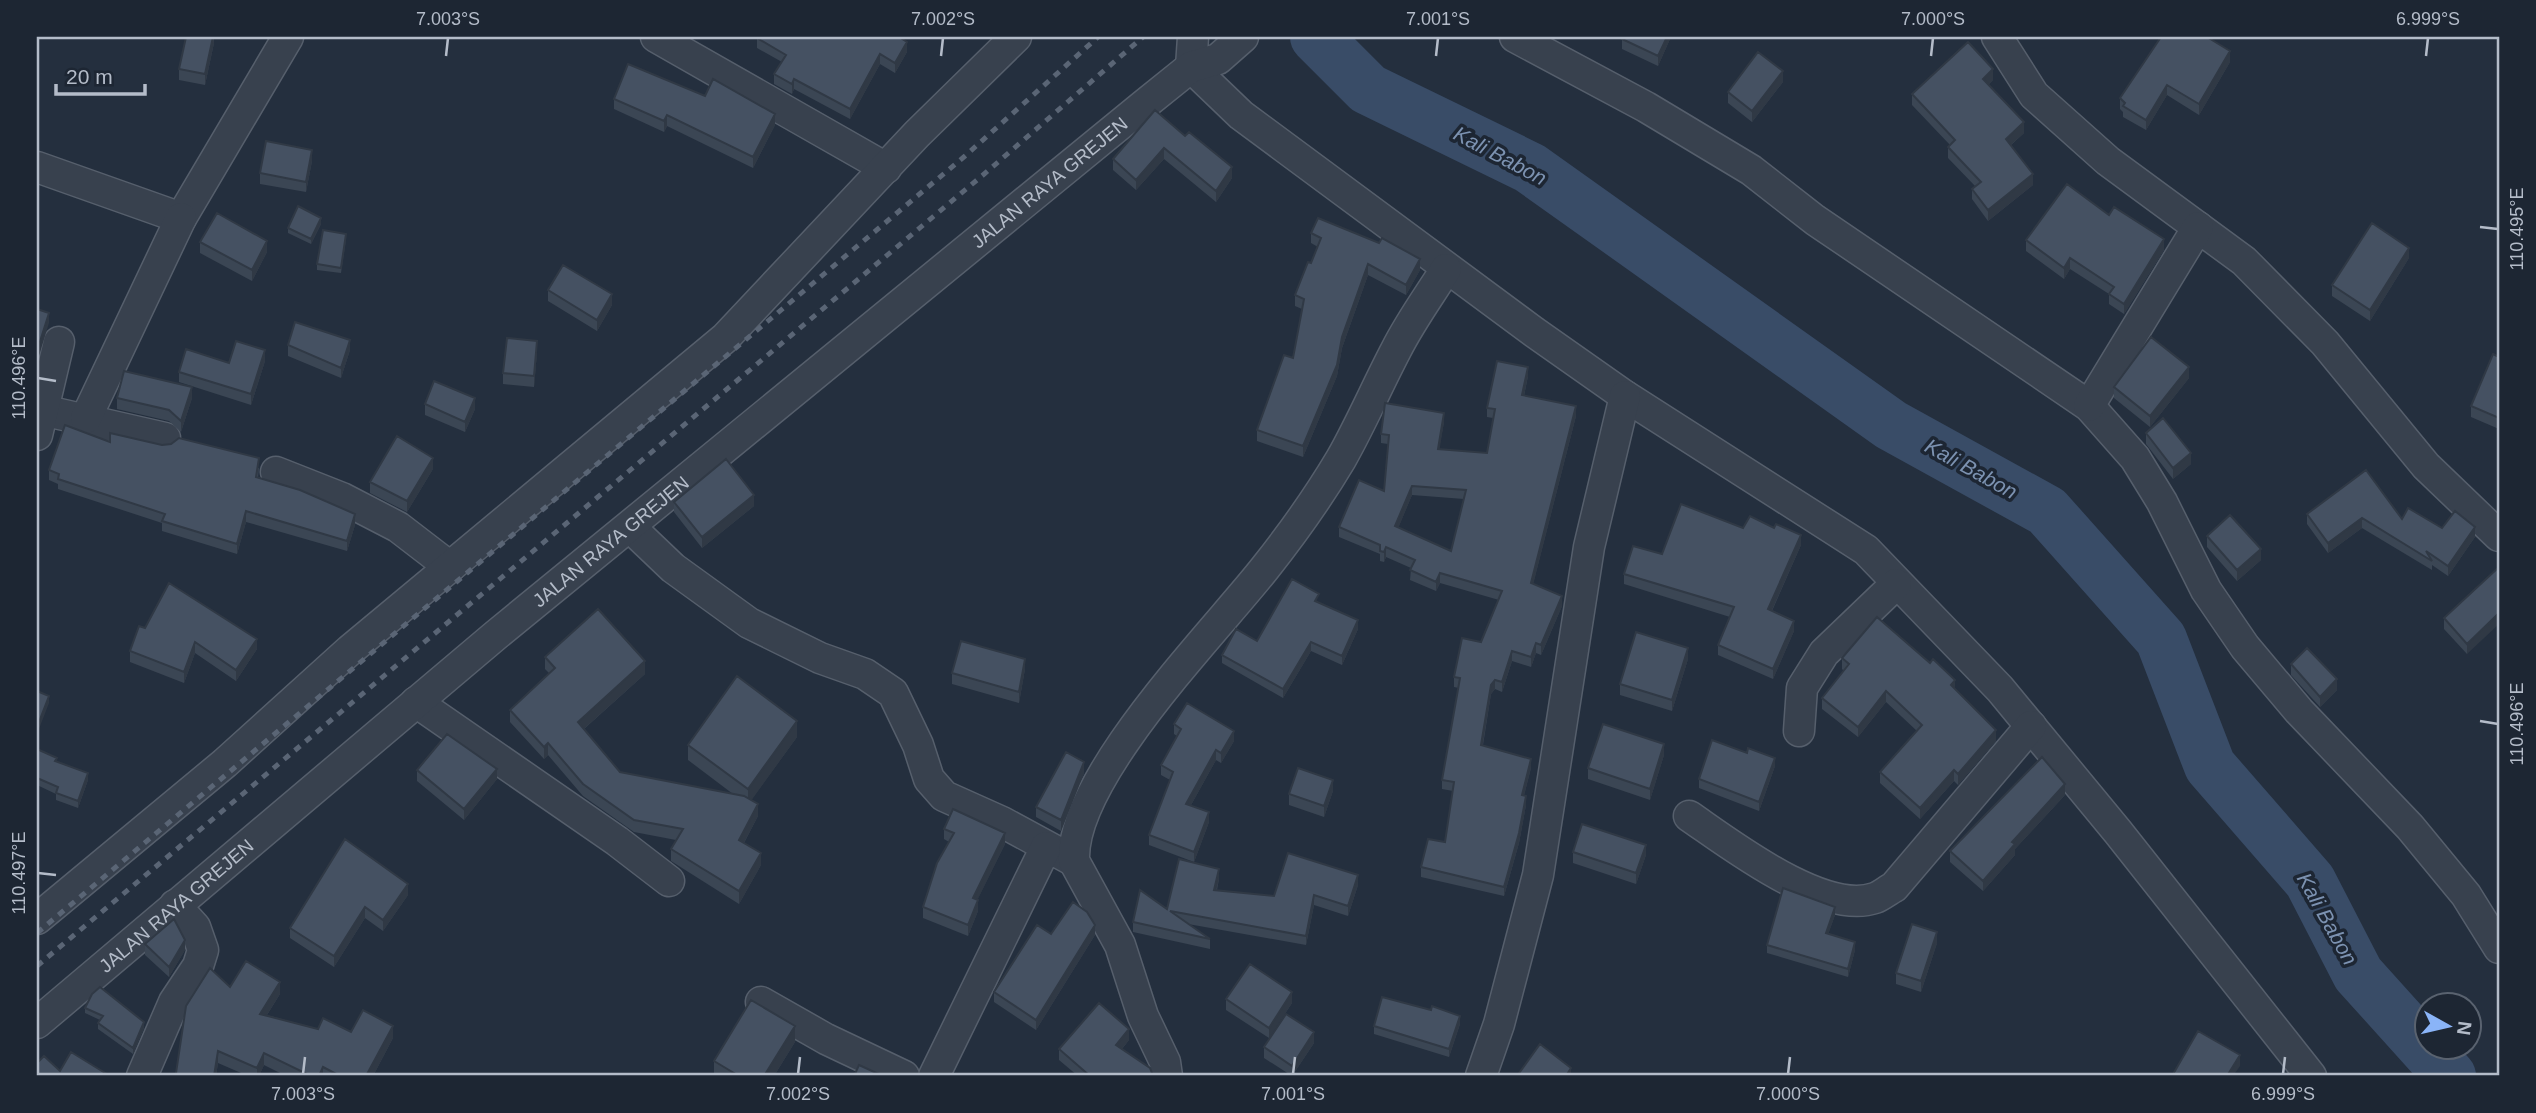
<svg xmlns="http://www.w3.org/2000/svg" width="2536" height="1113" viewBox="0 0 2536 1113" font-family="Helvetica,sans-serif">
<rect width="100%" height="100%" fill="#242f3e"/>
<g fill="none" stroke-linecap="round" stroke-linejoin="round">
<!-- river -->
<path stroke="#394c67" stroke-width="52" d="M1316 37 1368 89 1530 168 1891 425 2047 511 2161 639 2210 766 2310 881 2358 974 2450 1076"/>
<!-- street casing -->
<g stroke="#565f6c" stroke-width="33">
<g id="street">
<path d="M656 37 886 168"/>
<path d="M1515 37 1646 107 1751 170 1815 220 2089 406 2135 458 2162 502 2206 590 2245 647 2299 711 2410 827 2466 895 2499 948"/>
<path d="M1997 37 2034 95 2108 161 2244 261 2325 343 2426 466 2499 536"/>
<path d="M1191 67 1241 115 1534 332 1625 396 1866 550 2000 689 2118 832 2311 1076"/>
<path d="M1191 67 1193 37"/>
<path d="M37 167 181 218 288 37"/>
<path d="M2089 406 2198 227"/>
<path d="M42 410 165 438"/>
<path d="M86 418 181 218"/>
<path d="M37 435 59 342"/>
<path d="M276 472 342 498 398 527 450 567"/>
<path d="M630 527 673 568 749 623 820 658 865 674 893 693 918 745 929 779 944 796 1002 822 1074 861"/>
<path d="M416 702 617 841 669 881"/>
<path d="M1799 731 1802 688 1824 653 1896 584"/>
<path d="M1689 816C1730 844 1823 916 1875 898 1881 896 1888 890 1894 887L2031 726"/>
<path d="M37 919 225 763 350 650 725 338 917 134 1016 37"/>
<path d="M761 1002 826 1039 904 1076"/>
<path id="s1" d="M37 1023 496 635 1145 104 1191 67 1218 59 1243 37"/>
<path d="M142 1076 174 1002 198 966 203 950 195 927 175 905"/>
<path d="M934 1076 1046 847"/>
<path d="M1167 1076 1165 1062 1143 1016 1120 945 1074 861C1070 778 1214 633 1265 568 1292 534 1319 496 1341 459 1361 424 1377 386 1396 350 1410 322 1429 296 1446 269"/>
<path d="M1481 1076 1499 1024 1538 875 1589 547 1625 396"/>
</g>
</g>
<!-- street -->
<use href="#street" stroke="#38414e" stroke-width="30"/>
<!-- rail -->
<path stroke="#5a6575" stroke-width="5" stroke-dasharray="7 7" stroke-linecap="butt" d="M37 933 965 156 1098 37
M37 966 983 175 1143 37"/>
</g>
<!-- wall -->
<path fill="#3b4654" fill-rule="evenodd" d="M214 37V43L205 85 179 80V69Z
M1670 37V39L1658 66 1622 49V39Z
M757 38 907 52 895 73 880 64 850 119 794 89 792 94 774 84V74L782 62 757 48Z
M2230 62 2199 115 2167 95 2146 130 2123 117V112L2120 109V98Z
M1993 80 1988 85 2024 133 2011 145 2033 185 1988 221 1972 199V189L1975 186 1948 158V147L1950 145 1912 105V94Z
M1783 82 1752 122 1728 103V92Z
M705 96 775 125 753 168 667 126 664 132 614 109V99Z
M1185 136 1232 178 1216 202 1164 159 1136 190 1113 170V159Z
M312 161 306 192 260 184V173Z
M2109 215 2164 250 2124 314 2109 304V294L2070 269 2064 279 2026 251V240Z
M321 224 311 244 288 233V228Z
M1311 233 1420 270 1406 295 1368 275 1342 348 1337 376 1303 457 1257 441V430L1293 358 1302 309 1295 306V295L1318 247 1311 243Z
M346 239 341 273 317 270V264Z
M200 242 267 252 252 281 200 253Z
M2409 258 2370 321 2332 296V285Z
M548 290 612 305 597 331 548 301Z
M288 345 350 350 341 378 288 356Z
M537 352 534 387 503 384V373Z
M2499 357V429L2471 417V406Z
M265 361 251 405 179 382V372L229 363Z
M1528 376 1524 396 1576 416 1533 584 1562 606 1541 655 1536 653 1531 667 1512 661 1502 692 1495 689 1491 694 1483 745 1531 768 1524 795 1526 805 1519 843 1504 896 1421 877V867L1445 842 1453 791 1442 789V780L1459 688 1454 687V677L1481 642 1499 600 1440 583 1436 591 1410 580 1411 568 1386 557 1384 562 1380 561V554L1339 537V527L1384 491 1388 444 1381 443V434L1444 422 1439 449 1487 453 1493 418 1487 417V408ZM1412 495 1464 499 1451 551 1398 528Z
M2189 378 2150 427 2114 398V387Z
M117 398H192L181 432 169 421 117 409Z
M425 404 475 409 465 432 425 415Z
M2146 433 2191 464 2173 479 2146 444Z
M110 442 259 468 258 478 355 525 347 551 246 522 237 554 162 531V523L58 489V484L49 480V470Z
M433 469 407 512 370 493V482Z
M674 502 754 506 702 548 674 512Z
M2307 514 2402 519 2475 537 2448 576 2432 565V570L2362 528 2328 553 2307 524Z
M1743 528 1801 545 1772 611 1794 631 1773 679 1718 655V645L1730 617 1624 584V574Z
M2207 536 2261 560 2237 581 2207 547Z
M2499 567 2467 654 2444 629V618Z
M1319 603 1358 629 1342 665 1311 651 1283 698 1222 663V655L1257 641Z
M145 628 257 649 236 681 195 653 184 683 130 662V651Z
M545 657 645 674 584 729 620 772 733 794 688 760V745L797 737 751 800 758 816 744 843 761 865 739 904 671 861V849L676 840 634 832 583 796 548 755 544 759 510 722V710L549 673 545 669Z
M1842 658 1955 689 1996 741 1958 785 1954 781 1920 819 1880 783V772L1917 731 1886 702 1858 737 1822 709V698L1844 671 1842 669Z
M1688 659 1672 711 1620 695V684Z
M2291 664 2337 690 2320 707 2291 675Z
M1025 669 1019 703 952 684V673Z
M1174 724 1234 741 1221 763 1216 760 1191 805 1209 822 1194 862 1149 845V835L1170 780 1161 775V765L1177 736 1174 734Z
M37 749 88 780 78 808 56 800V794L37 785Z
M1664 755 1650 800 1588 779V768Z
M1775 766 1759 811 1699 788V779Z
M417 770 497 779 464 820 417 781Z
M1084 773 1061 831 1036 817V807Z
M1333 791 1324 817 1289 805V794Z
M2065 795 2015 849V855L1983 891 1950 862V851Z
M944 829 1005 844 977 900 978 911 968 936 923 918V907L949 842 944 839Z
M1573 852 1646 855 1636 884 1573 863Z
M1219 879 1217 890 1274 896 1358 885 1348 916 1314 905 1306 945 1188 924 1210 939V949L1133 932V922L1167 909Z
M408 895 383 931 365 918 334 967 290 938V928Z
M1835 915 1828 934 1855 950 1848 977 1767 953V945Z
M1051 934 1095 935 1036 1030 994 1002V992Z
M1937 943 1921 992 1896 984V973Z
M145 944 185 950 169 977 145 955Z
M230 987 280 994 267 1015 318 1029 351 1032 393 1038 373 1076H286L264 1065 259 1076H248L218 1063 216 1076H176V1073Z
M1226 999 1292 1003 1269 1038 1226 1010Z
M85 1008 144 1028 133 1054 98 1029V1023L100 1020 85 1013Z
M1460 1024 1449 1057 1374 1034V1026Z
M1129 1040 1122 1049 1153 1076H1078L1059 1060V1049Z
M795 1042 774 1076H714V1061Z
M1314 1043 1292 1076 1264 1058V1047Z"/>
<!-- shaded-wall -->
<path fill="#303945" d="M213 37 214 43 205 85V74Z
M1667 37H1670V39L1658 66V56Z
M907 42V52L895 73V63Z
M2230 51V62L2199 115V104Z
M880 54V64L850 119V109Z
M1993 69V80L1983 90V79Z
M1783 71V82L1752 122V111Z
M794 79V89L792 94V84Z
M2167 85V95L2146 130V120Z
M775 114V125L753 168V157Z
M667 115V126L664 132V121Z
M2024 122V133L2006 149V139Z
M1164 148V159L1136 190V180Z
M312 150V161L306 192V182Z
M1232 167V178L1216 202V191Z
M2033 174V185L1988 221V210Z
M321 218V224L311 244V239Z
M2164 239V250L2124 314V304Z
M267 241V252L252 281V270Z
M2409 248V258L2370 321V310Z
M2070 258V269L2064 279V268Z
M1420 259V270L1406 295V285Z
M1368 264V275L1342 348 1337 376 1303 457V446Z
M612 294V305L597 331V320Z
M49 313V323L37 362V351Z
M350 340V350L341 378V368Z
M537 341V352L534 387V376Z
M265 350V361L251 405V394Z
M1528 367V376L1522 405V395Z
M2189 367V378L2150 427V416Z
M192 387V398L181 432V421Z
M475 398V409L465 432V422Z
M1576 406V416L1531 593V583Z
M1444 413V422L1438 459V449Z
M2191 453V464L2173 479V468Z
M433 458V469L407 512V501Z
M1412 486V495L1395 536V526Z
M754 495V506L702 548V537Z
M246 511V522L237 554V544Z
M355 514V525L347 551V541Z
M2362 518V528L2328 553V543Z
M2475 527V537L2448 576V566Z
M1801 535V545L1768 619V609Z
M1386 547V557L1384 562V552Z
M2261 549V560L2237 581V570Z
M1440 573V583L1436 591V582Z
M1562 596V606L1541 655V645Z
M2499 613V624L2467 654V644Z
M1358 620V629L1342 665V656Z
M1794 621V631L1773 679V669Z
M257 639V649L236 681V670Z
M195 642V653L184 683V672Z
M1311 642V651L1283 698V689Z
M1536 643V653L1531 667V657Z
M1688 648V659L1672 711V700Z
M1512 651V661L1502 692V682Z
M1025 659V669L1019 703V692Z
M645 661V674L578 734V722Z
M2337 679V690L2320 707V697Z
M1495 680V689L1491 694 1481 754V745L1491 685Z
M1955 680V691L1951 685Z
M1886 691V702L1858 737V727Z
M49 696V703L37 734V727Z
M797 721V737L748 805V789Z
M1996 730V741L1958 785V774Z
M1234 731V741L1221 763V753Z
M548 743V755L544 759V747Z
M1664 744V755L1650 800V789Z
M1216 750V760L1186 814V804Z
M1775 758V766L1759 811V802Z
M1531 759V768L1522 804V795Z
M1084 762V773L1061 831V820Z
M497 769V779L464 820V809Z
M1954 770V781L1920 819V808Z
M88 773V780L78 808V801Z
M1333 780V791L1324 817V806Z
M2065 784V795L2015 849V855L1983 891V881L2012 842Z
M1526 796V805L1519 843 1504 896V887Z
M758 804V816L739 852V840Z
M1209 812V822L1194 862V852Z
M1005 833V844L973 909V898Z
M1646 845V855L1636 884V873Z
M761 853V865L739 904V891Z
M1219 869V879L1214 899V890Z
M1358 875V885L1348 916V906Z
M408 884V895L383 931V920Z
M1314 895V905L1306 945V936Z
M978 900V911L968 936V925Z
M365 907V918L334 967V956Z
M1835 907V915L1826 941V933Z
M1095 925V935L1036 1030V1020Z
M1937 932V943L1921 992V981Z
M185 940V950L169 977V967Z
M1855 942V950L1848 977V969Z
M280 982V994L260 1026V1014Z
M1292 992V1003L1269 1038V1028Z
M1460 1016V1024L1449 1057V1049Z
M144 1022V1028L133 1054V1048Z
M393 1026V1038L373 1076H366Z
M795 1026V1042L774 1076H764Z
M1129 1029V1040L1116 1056V1045Z
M1314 1032V1043L1292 1076V1066Z
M218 1051V1063L216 1076H214Z
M264 1053V1065L259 1076H257V1068Z
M2240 1055V1066L2233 1076H2227Z
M323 1067V1076H319Z
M1571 1068V1076H1566Z"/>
<!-- building -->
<path fill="#455162" stroke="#303945" stroke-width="2" fill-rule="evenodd" d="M186 37H213L205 74 179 69Z
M758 37H899L907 42 895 63 880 54 850 109 794 79 792 84 774 74 786 55 757 38Z
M1623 37H1667L1658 56 1622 39Z
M2161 37H2207L2230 51 2199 104 2167 85 2146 120 2123 106 2125 103 2120 98Z
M1968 42 1993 69 1983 79 2024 122 2006 139 2033 174 1988 210 1972 189 1981 182 1948 147 1955 140 1912 94Z
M1758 52 1783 71 1752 111 1728 92Z
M628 64 705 96 713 79 775 114 753 157 667 115 664 121 614 99Z
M1155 110 1185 136 1189 132 1232 167 1216 191 1164 148 1136 180 1113 159Z
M266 141 312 150 306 182 260 173Z
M2067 184 2109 215 2114 207 2164 239 2124 304 2109 294 2114 287 2070 258 2064 268 2026 240Z
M298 206 321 218 311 239 288 228Z
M217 213 267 241 252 270 200 242Z
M1318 218 1379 243 1382 238 1420 259 1406 285 1368 264 1342 337 1337 365 1303 446 1257 430 1284 355 1293 358 1304 299 1295 295 1308 262 1311 263 1321 238 1311 233Z
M2372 223 2409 248 2370 310 2332 285Z
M323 230 346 234 341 268 317 264Z
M563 265 612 294 597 320 548 290Z
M37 309 49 313 37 351Z
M295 322 350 340 341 368 288 345Z
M2151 337 2189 367 2150 416 2114 387Z
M507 338 537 341 534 376 503 373Z
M236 341 265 350 251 394 179 372 186 349 229 363Z
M2493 354 2499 357V418L2471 406Z
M1497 361 1528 367 1522 395 1576 406 1531 583 1562 596 1541 645 1536 643 1531 657 1512 651 1502 682 1495 680 1491 685 1481 745 1531 759 1522 795 1526 796 1519 833 1504 887 1421 867 1428 839 1445 842 1454 782 1442 780 1460 678 1454 677 1462 638 1481 642 1502 591 1440 573 1436 582 1410 570 1415 560 1386 547 1384 552 1380 551V545L1339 527 1359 480 1384 491 1389 435 1381 434 1385 403 1444 413 1438 449 1487 453 1495 409 1487 408ZM1412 486 1466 490 1451 551 1395 526Z
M124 371 192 387 181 421 169 410 117 398Z
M434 381 475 398 465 422 425 404Z
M2163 418 2191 453 2173 468 2146 433Z
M65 425 110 442V433L162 445 171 444 179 438 259 458 256 477 300 490 355 514 347 541 246 511 237 544 162 521 165 514 58 479 59 474 49 470Z
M397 436 433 458 407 501 370 482Z
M726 459 754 495 702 537 674 502Z
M2366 470 2402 519 2408 508 2442 528 2455 511 2475 527 2448 566 2426 551 2432 561 2362 518 2328 543 2307 514Z
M1681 504 1743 528 1750 516 1774 528 1776 524 1801 535 1768 609 1794 621 1773 669 1718 645 1734 607 1624 574 1633 546 1662 554Z
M2230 515 2261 549 2237 570 2207 536Z
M2499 567V613L2467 644 2444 618Z
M1292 579 1319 594 1315 601 1358 620 1342 656 1311 642 1283 689 1222 655 1236 629 1257 641Z
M169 583 257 639 236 670 195 642 184 672 130 651 139 626 145 628Z
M598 609 645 661 578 722 620 772 744 796 758 804 739 840 761 853 739 891 671 849 683 829 634 820 583 784 548 743 544 747 510 710 555 668 545 657Z
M1877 617 1930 663 1933 659 1955 680 1951 685 1996 730 1958 774 1954 770 1920 808 1880 772 1922 725 1886 691 1858 727 1822 698 1849 664 1842 658Z
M1636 632 1688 648 1672 700 1620 684Z
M961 641 1025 659 1019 692 952 673Z
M2307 648 2337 679 2320 697 2291 664Z
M737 676 797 721 748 789 688 745Z
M37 691 49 696 37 727Z
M1187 703 1234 731 1221 753 1216 750 1186 804 1209 812 1194 852 1149 835 1173 772 1161 765 1181 729 1174 724Z
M1603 724 1664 744 1650 789 1588 768Z
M447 734 497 769 464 809 417 770Z
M1712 740 1747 753 1748 748 1775 758 1759 802 1699 779Z
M37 749 57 758 55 761 88 773 78 801 56 793 58 787 37 778Z
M1066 752 1084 762 1061 820 1036 807Z
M2042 757 2065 784 2012 842 2015 844 1983 881 1950 851Z
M1298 768 1333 780 1324 806 1289 794Z
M953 809 1005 833 973 898 978 900 968 925 923 907 937 863 954 833 944 829Z
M1582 824 1646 845 1636 873 1573 852Z
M345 839 408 884 383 920 365 907 334 956 290 928Z
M1288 853 1358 875 1348 906 1314 895 1306 936 1170 911 1210 939 1133 922 1140 890 1167 909 1179 859 1219 869 1214 890 1274 896Z
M1783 888 1835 907 1826 933 1855 942 1848 969 1767 945Z
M1073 902 1087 912 1095 925 1036 1020 994 992 1037 925 1051 934Z
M174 919 185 940 169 967 145 944Z
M1912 924 1937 932 1921 981 1896 973Z
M246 961 280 982 260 1014 318 1029 323 1018 351 1032 363 1010 393 1026 366 1076H340L323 1067 319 1076H311L264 1053 257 1068 218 1051 214 1076H181L176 1073 186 1006 210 968 230 987Z
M1250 964 1292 992 1269 1028 1226 999Z
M100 987 144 1022 133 1048 98 1023 103 1016 85 1008 92 994Z
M1382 997 1431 1010 1432 1006 1460 1016 1449 1049 1374 1026Z
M751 1000 795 1026 764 1076H739L714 1061Z
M1099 1003 1129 1029 1116 1045 1150 1068 1153 1076H1090L1059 1049Z
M1286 1014 1314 1032 1292 1066 1264 1047Z
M2198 1031 2240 1055 2227 1076H2172Z
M1540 1044 1571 1068 1566 1076H1517Z
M71 1052 110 1076H37V1063L44 1056 60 1071Z
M859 1065 883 1076H854Z"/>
<!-- ticks -->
<path fill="none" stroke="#b4bcc9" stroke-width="2.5" d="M446 56 448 38M941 56 943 38M1436 56 1438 38M1931 56 1933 38M2426 56 2428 38M2480 227 2498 229M38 378 56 381M2480 721 2498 724M38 873 56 875M303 1074 305 1057M798 1074 800 1057M1293 1074 1295 1057M1788 1074 1790 1057M2283 1074 2285 1057"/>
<g text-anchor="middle" stroke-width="7" stroke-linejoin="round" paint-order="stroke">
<!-- street labels -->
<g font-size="19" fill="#b4bcc9" stroke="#1d2633">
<text dy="7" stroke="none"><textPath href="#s1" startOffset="1316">JALAN RAYA GREJEN</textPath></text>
<text dy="7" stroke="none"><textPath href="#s1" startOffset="749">JALAN RAYA GREJEN</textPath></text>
<text dy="7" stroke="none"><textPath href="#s1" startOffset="182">JALAN RAYA GREJEN</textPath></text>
</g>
<!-- water labels -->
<g font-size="21" font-style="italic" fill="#7c92b1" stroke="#1d2633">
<text transform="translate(1500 156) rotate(28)" y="7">Kali Babon</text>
<text transform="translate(1971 469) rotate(29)" y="7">Kali Babon</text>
<text transform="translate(2327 919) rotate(61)" y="7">Kali Babon</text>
</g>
</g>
<!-- border -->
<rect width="2536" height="1113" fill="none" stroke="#1d2633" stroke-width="77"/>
<!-- north arrow -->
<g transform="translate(2448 1026) rotate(98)"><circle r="33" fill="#1d2633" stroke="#59626f" stroke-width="2"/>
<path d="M0-5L12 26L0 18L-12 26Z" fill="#8ab4f8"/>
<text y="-10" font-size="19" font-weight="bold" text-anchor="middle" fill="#b4bcc9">N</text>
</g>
<!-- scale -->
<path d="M56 84v10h89v-10" fill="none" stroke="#b4bcc9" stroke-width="3.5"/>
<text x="66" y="84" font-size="21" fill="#b4bcc9" stroke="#1d2633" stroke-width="5" paint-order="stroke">20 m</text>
<rect x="38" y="38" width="2460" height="1036" fill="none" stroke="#b4bcc9" stroke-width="2.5"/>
<g font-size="18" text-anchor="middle" fill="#b4bcc9">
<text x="448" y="25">7.003°S</text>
<text x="943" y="25">7.002°S</text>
<text x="1438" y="25">7.001°S</text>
<text x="1933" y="25">7.000°S</text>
<text x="2428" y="25">6.999°S</text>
<text transform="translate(2517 229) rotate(-90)" y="6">110.495°E</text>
<text transform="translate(19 378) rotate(-90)" y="6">110.496°E</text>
<text transform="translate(2517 724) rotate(-90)" y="6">110.496°E</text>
<text transform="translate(19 873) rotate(-90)" y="6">110.497°E</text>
<text x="303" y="1100">7.003°S</text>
<text x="798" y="1100">7.002°S</text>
<text x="1293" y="1100">7.001°S</text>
<text x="1788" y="1100">7.000°S</text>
<text x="2283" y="1100">6.999°S</text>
</g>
</svg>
